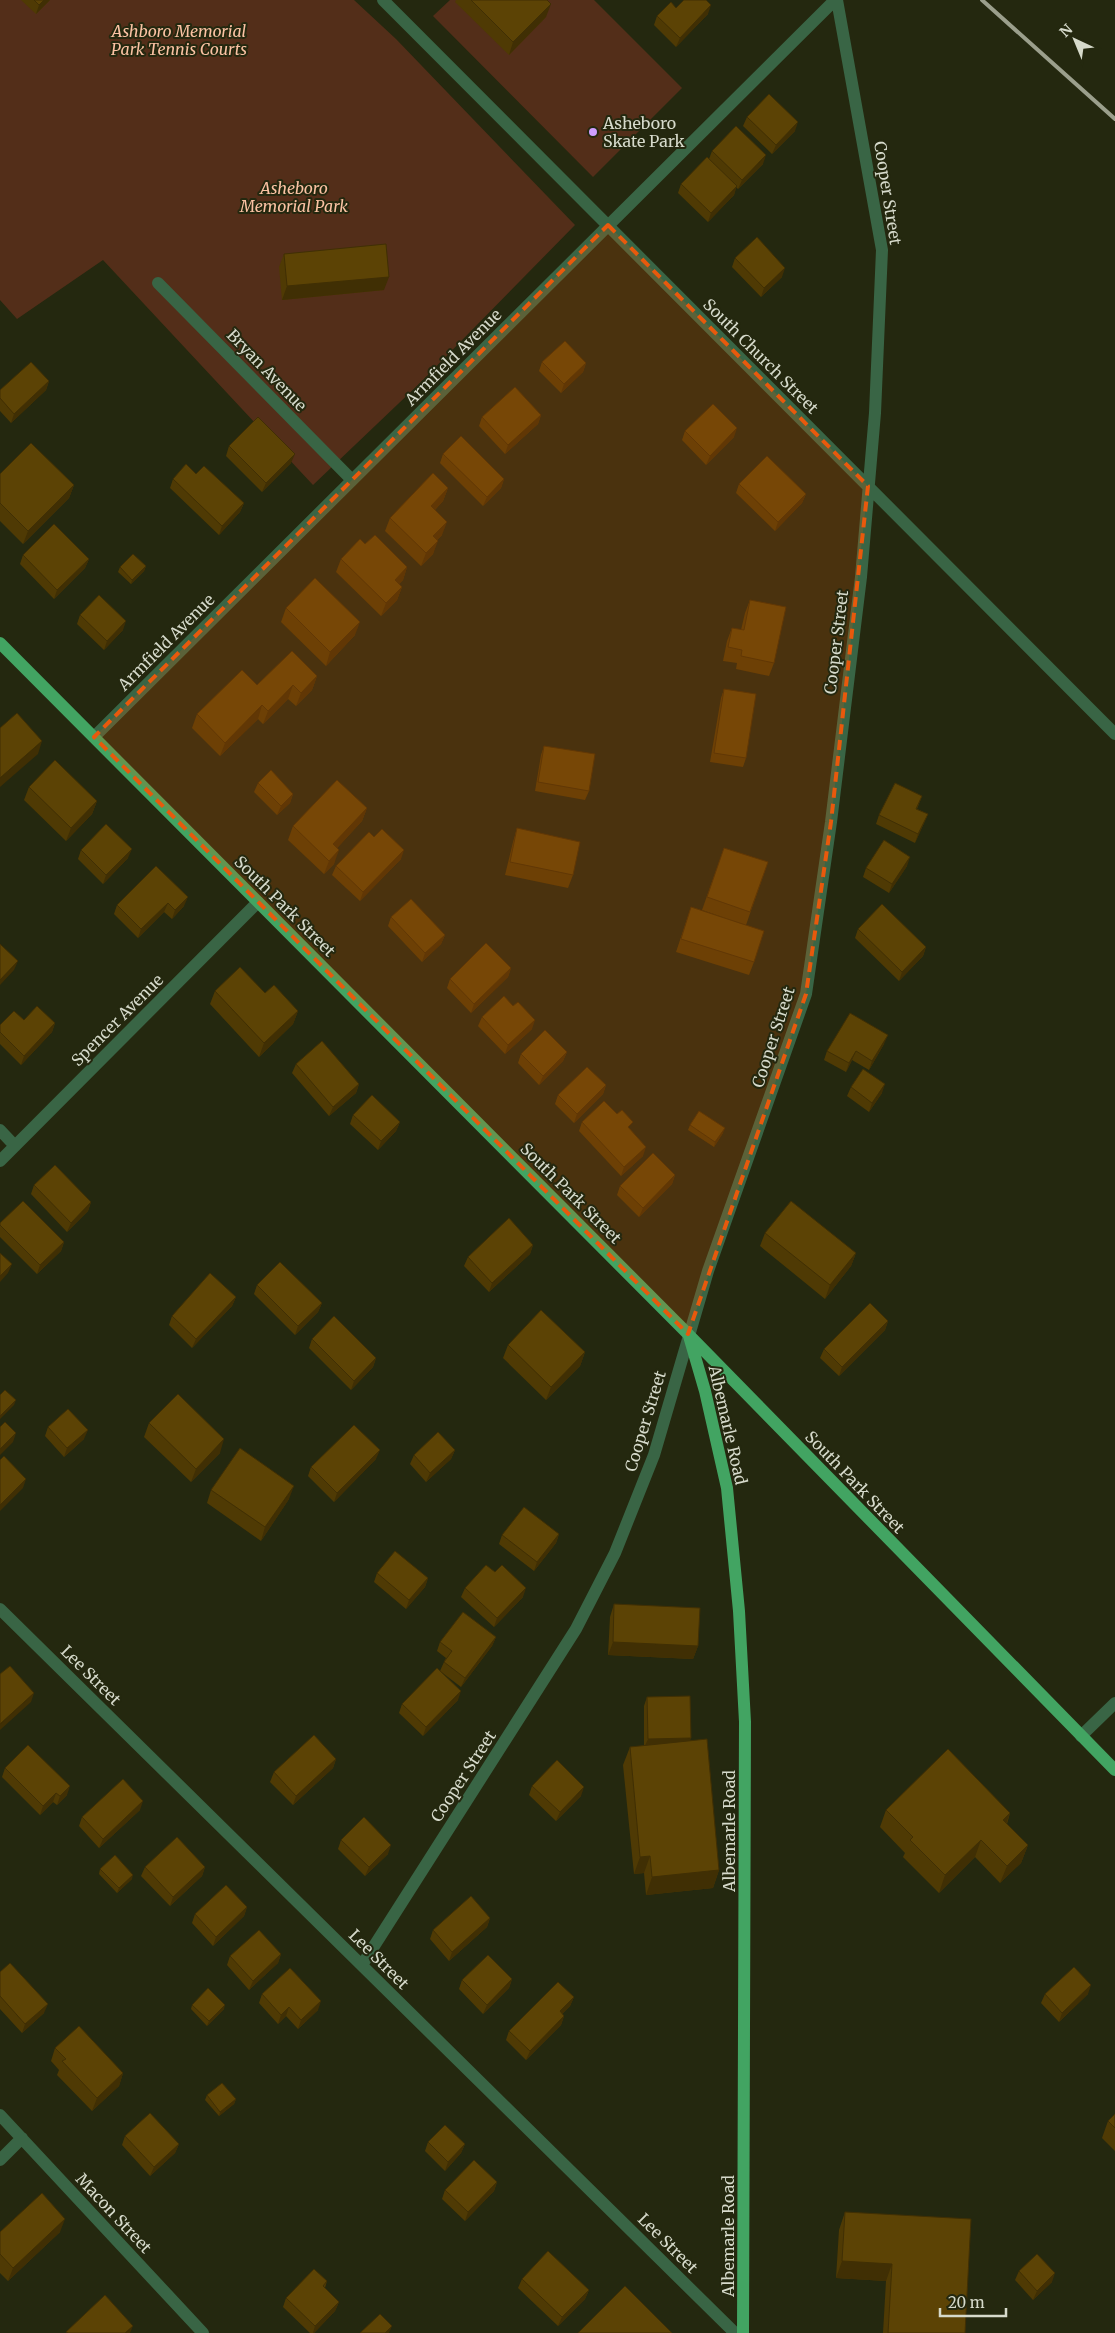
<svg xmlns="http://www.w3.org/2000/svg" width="1115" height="2333" viewBox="0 0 1115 2333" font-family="Merriweather,serif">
<rect width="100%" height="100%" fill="#24280f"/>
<!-- green -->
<path fill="#532e19" d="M0 0H354L396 39 575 225 419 384 313 485 103 260 17 319 0 300Z
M450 0H594L682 88 593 177 433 16Z"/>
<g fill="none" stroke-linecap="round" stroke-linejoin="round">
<!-- minor -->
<path stroke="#396545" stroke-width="12" d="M383 0 1115 734
M158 283 352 480
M94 737 835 0
M0 1130 15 1146
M0 1161 258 902
M0 1609 735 2333
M1081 1736 1115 1703
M362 1965 576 1629 615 1553 654 1455 708 1271 806 994 831 822 861 577 875 413 882 250 837 0
M0 2115 203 2333
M0 2160 22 2138"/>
<!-- major -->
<path stroke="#42a462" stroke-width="12" d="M0 643 688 1334 1115 1770
M689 1336 705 1391 727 1488 739 1611 745 1722 743 2333"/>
<!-- rail -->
<path stroke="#9b9f8c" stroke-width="4" d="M982 0 1115 119"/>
</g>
<!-- wall -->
<path fill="#4f3a04" d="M21 0H50L36 14Z
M456 0H547L546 17 509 55 455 2Z
M676 8 708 14 676 47 654 25 657 16Z
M747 117 795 131 772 154 743 126Z
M712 151 763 164 738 189 736 187 734 195 708 222 678 193 681 184 709 159Z
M284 254 384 290 282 300 279 267Z
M735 258 782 277 761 297 732 267Z
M542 362 586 363 583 372 561 393 539 371Z
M49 381 46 390 11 423 0 411V390Z
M541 415 538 424 505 454 479 426 482 417Z
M685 431 734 437 706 465 682 440Z
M229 446 291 463 262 492 226 456Z
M443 454 504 479 501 488 483 506 440 463Z
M0 474 74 485 69 498 23 544 0 521Z
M196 474 244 503 240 512 219 535 170 488 173 479Z
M739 484 806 494 802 503 775 531 736 493Z
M448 488 443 501 435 510 442 535 437 540 433 554 421 566 385 531 390 518Z
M365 544 407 567 403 580 399 584 402 587 397 600 381 616 336 572 341 559Z
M23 555 89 559 85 568 54 599 20 564Z
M146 566 144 571 131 584 118 572 120 567Z
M750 600 774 663 769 676 736 669 737 663 723 661 727 641 732 628 741 630 745 613Z
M286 608 355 635 326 666 281 622Z
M80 615 123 630 104 650 77 624Z
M317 676 312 690 296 706 288 699 263 724 258 719 220 756 192 728 197 714 257 685Z
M724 689 746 758 743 767 710 762 721 698Z
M544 746 589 791 585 800 535 791 541 755Z
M258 783 293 794 290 803 277 815 254 792Z
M29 787 97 801 92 814 66 841 24 800Z
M922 796 917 809 928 814 924 823 915 843 876 824 879 815Z
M367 808 362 821 337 848 334 864 324 874 288 840 293 826Z
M517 828 573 875 568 888 505 875 513 842Z
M374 837 401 859 360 901 332 875 336 866Z
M724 848 768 862 746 925 754 962 749 975 676 952 691 907 725 918 702 910Z
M81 850 128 858 103 884 78 859Z
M156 866 184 906 172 919 164 912 138 938 114 914 117 905Z
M907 866 889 893 863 877 866 868Z
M391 917 445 935 441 944 422 962 388 926Z
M858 929 926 947 923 956 899 981 855 938Z
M511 968 508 977 471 1013 447 988 450 979Z
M215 991 265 993 298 1011 293 1024 259 1057 210 1004Z
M482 1017 532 1029 505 1054 478 1026Z
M24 1020 55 1023 52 1032 21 1065 0 1044V1025Z
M884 1044 869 1070 852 1060 846 1072 824 1060 827 1051Z
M567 1052 563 1061 539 1085 518 1063 521 1054Z
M296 1064 359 1084 356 1093 329 1116 292 1073Z
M606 1085 603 1094 574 1123 555 1104 558 1095Z
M851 1087 882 1093 869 1112 847 1096Z
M353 1115 400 1122 396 1131 378 1150 350 1124Z
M582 1122 630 1129 643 1156 621 1176 579 1131Z
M690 1125 723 1133 714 1147 688 1130Z
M675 1175 672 1184 639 1217 617 1195 620 1186Z
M34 1185 91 1202 88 1211 67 1232 31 1194Z
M0 1223 64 1242 61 1251 37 1274 0 1237Z
M765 1233 856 1253 851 1266 825 1299 760 1246Z
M533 1245 530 1254 489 1292 464 1266 468 1257Z
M257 1285 322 1303 318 1312 295 1335 254 1294Z
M236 1297 232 1306 192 1348 169 1325 172 1316Z
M888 1321 885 1330 839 1376 820 1358 824 1349Z
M312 1339 376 1358 373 1367 351 1390 309 1348Z
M508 1345 585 1352 580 1366 546 1400 503 1358Z
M149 1423 220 1453 191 1482 144 1437Z
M48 1427 84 1439 64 1457 45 1436Z
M455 1450 451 1459 426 1482 410 1464 414 1455Z
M376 1459 334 1502 308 1476 311 1467Z
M211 1490 289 1499 261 1541 207 1503Z
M559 1534 556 1543 534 1571 499 1544 502 1535Z
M495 1572 523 1597 494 1627 461 1597 465 1588Z
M377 1573 428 1578 425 1587 406 1609 374 1582Z
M614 1604 698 1646 693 1659 608 1655 610 1617Z
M496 1637 492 1646 461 1687 440 1671 444 1662 446 1658 437 1651 440 1642Z
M647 1697 690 1741 719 1870 713 1888 646 1895 644 1873 634 1874 623 1765 630 1747 644 1746V1706Z
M458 1700 423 1736 399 1713 402 1704Z
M336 1759 333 1768 293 1805 270 1782 274 1772Z
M5 1768 67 1795 57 1805 53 1802 40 1815 2 1777Z
M532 1786 581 1796 556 1821 529 1795Z
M140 1810 99 1848 79 1826 82 1817Z
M886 1810 1010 1813 1007 1824 1028 1845 1021 1863 1000 1883 975 1857 939 1893 903 1857 905 1853 880 1827Z
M341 1840 388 1854 365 1876 338 1849Z
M145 1867H205L202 1876 170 1906 141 1876Z
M100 1869 132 1879 117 1893 99 1874Z
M247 1907 244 1916 213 1946 192 1923 195 1914Z
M490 1918 487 1927 449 1961 430 1939 433 1930Z
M281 1954 278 1963 249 1990 227 1965 230 1956Z
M0 1972 44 2013 22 2033 0 2009Z
M512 1979 509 1988 483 2014 459 1989 462 1980Z
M262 1994 318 2010 298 2029 286 2016 278 2024 259 2003Z
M1045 1994H1088L1059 2022 1041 2003Z
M574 1997 570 2006 562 2014 564 2016 561 2025 526 2060 506 2040 509 2031Z
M192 2005 224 2009 207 2026 191 2009Z
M55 2048 123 2073 119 2086 92 2111 57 2075 59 2070 51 2061Z
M207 2095 236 2099 234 2104 219 2116 205 2100Z
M1115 2114V2151L1102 2138 1108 2121Z
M125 2136 179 2144 175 2153 150 2176 122 2145Z
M428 2142 465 2144 461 2153 445 2171 425 2151Z
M497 2182 494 2191 465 2221 442 2199 445 2190Z
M845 2212 965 2333H883L886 2281 836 2278 839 2230Z
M0 2232H60L8 2281 0 2273Z
M1019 2271 1052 2282 1033 2300 1015 2280Z
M522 2279 589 2290 585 2299 558 2326 518 2288Z
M327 2281 325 2288 339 2302 335 2311 314 2333H310L283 2307 286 2298Z"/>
<!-- shaded-wall -->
<path fill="#402f04" d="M44 0H50L36 14 39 5Z
M551 4 546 17 509 55 513 42Z
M711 5 708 14 676 47 680 38Z
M798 122 795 131 772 154 776 145Z
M766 155 763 164 738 189 742 180Z
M737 186 734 195 708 222 711 213Z
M785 268 782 277 761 297 764 288Z
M389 277 384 290 282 300 287 286Z
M586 363 583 372 561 393 564 384Z
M49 381 46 390 11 423 14 414Z
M541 415 538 424 505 454 508 445Z
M737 428 734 437 706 465 710 456Z
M295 454 291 463 262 492 266 483Z
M504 479 501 488 483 506 487 497Z
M74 485 69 498 23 544 28 531Z
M448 488 443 501 426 519 431 506Z
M806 494 802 503 775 531 778 522Z
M244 503 240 512 219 535 222 526Z
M447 522 442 535 428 550 433 536Z
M438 541 433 554 421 566 426 553Z
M89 559 85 568 54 599 57 590Z
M146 566 144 571 131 584 132 580Z
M407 567 403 580 390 593 395 580Z
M402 587 397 600 381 616 386 603Z
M126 621 123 630 104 650 107 641Z
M360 622 355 635 326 666 330 652Z
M317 676 312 690 296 706 301 693Z
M293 685 288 699 263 724 268 711Z
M262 705 258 719 220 756 225 743Z
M42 741 38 754 0 787V778Z
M293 794 290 803 277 815 281 806Z
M97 801 92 814 66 841 71 828Z
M367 808 362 821 328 858 333 844Z
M928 814 924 823 915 843 918 834Z
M132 849 128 858 103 884 106 875Z
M339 850 334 864 324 874 329 861Z
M404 850 401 859 360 901 363 892Z
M910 857 907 866 889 893 892 884Z
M188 897 184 906 172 919 175 910Z
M168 903 164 912 138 938 141 929Z
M445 935 441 944 422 962 425 953Z
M926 947 923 956 899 981 902 972Z
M18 961 14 970 0 985V980Z
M511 968 508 977 471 1013 474 1004Z
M298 1011 293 1024 259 1057 264 1043Z
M535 1020 532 1029 505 1054 508 1045Z
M55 1023 52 1032 21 1065 24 1056Z
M888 1035 884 1044 869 1070 872 1061Z
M856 1051 852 1060 846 1072 849 1063Z
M567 1052 563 1061 539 1085 543 1076Z
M359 1084 356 1093 329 1116 333 1107Z
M885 1084 882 1093 869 1112 872 1103Z
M606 1085 603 1094 574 1123 577 1114Z
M400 1122 396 1131 378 1150 381 1141Z
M725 1128 723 1133 714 1147 715 1142Z
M646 1147 643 1156 621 1176 624 1167Z
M675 1175 672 1184 639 1217 643 1208Z
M91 1202 88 1211 67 1232 71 1223Z
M64 1242 61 1251 37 1274 40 1265Z
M533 1245 530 1254 489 1292 492 1283Z
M856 1253 851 1266 825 1299 830 1285Z
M12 1264 8 1273 0 1282V1276Z
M236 1297 232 1306 192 1348 196 1339Z
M322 1303 318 1312 295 1335 298 1326Z
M888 1321 885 1330 839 1376 842 1367Z
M585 1352 580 1366 546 1400 551 1387Z
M376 1358 373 1367 351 1390 354 1381Z
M16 1400 14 1405 0 1419V1416Z
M88 1430 84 1439 64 1457 67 1448Z
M16 1433 13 1442 0 1455V1449Z
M224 1439 220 1453 191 1482 196 1469Z
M380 1450 376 1459 334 1502 337 1493Z
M455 1450 451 1459 426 1482 430 1473Z
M26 1479 23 1488 0 1511V1505Z
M294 1486 289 1499 261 1541 265 1527Z
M559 1534 556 1543 534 1571 537 1562Z
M428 1578 425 1587 406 1609 409 1600Z
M526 1588 523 1597 494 1627 497 1618Z
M496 1637 492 1646 461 1687 465 1678Z
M613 1642 698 1646 693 1659 608 1655Z
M461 1691 458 1700 423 1736 426 1727Z
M34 1693 31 1702 0 1730V1724Z
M691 1738 688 1747 644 1748 648 1739Z
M336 1759 333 1768 293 1805 296 1796Z
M70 1786 67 1795 57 1805 60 1796Z
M584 1787 581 1796 556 1821 560 1812Z
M56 1793 53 1802 40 1815 43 1806Z
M143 1801 140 1810 99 1848 103 1839Z
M1010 1813 1004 1830 1003 1820Z
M981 1840 975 1857 939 1893 945 1875Z
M391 1845 388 1854 365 1876 369 1867Z
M1028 1845 1021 1863 1000 1883 1007 1866Z
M650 1856 644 1873 634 1874 640 1857Z
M205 1867 202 1876 170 1906 173 1897Z
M719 1870 713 1888 646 1895 652 1877Z
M133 1875 132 1879 117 1893 119 1888Z
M247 1907 244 1916 213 1946 216 1937Z
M490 1918 487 1927 449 1961 452 1952Z
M281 1954 278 1963 249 1990 253 1981Z
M512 1979 509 1988 483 2014 487 2005Z
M1091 1985 1088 1994 1059 2022 1062 2013Z
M574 1997 570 2006 556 2020 560 2011Z
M321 2001 318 2010 298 2029 301 2020Z
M48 2004 44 2013 22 2033 25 2024Z
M225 2005 224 2009 207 2026 209 2021Z
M289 2007 286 2016 278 2024 281 2015Z
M564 2016 561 2025 526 2060 530 2051Z
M123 2073 119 2086 92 2111 97 2098Z
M236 2099 234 2104 219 2116 220 2112Z
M179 2144 175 2153 150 2176 154 2167Z
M465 2144 461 2153 445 2171 448 2162Z
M497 2182 494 2191 465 2221 468 2212Z
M65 2219 60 2232 8 2281 13 2268Z
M842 2261 892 2264 886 2281 836 2278Z
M1055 2273 1052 2282 1033 2300 1037 2291Z
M589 2290 585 2299 558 2326 562 2317Z
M339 2302 335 2311 314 2333H313L315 2326Z
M133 2326 130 2333H125Z
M392 2326 389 2333H385Z"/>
<!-- building -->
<path fill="#5c4305" stroke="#402f04" d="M34 0H44L39 5Z
M471 0H547L551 4 513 42Z
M684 0H706L711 5 680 38 657 16 671 2 676 8Z
M769 94 798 122 776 145 747 117Z
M736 126 766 155 742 180 712 151Z
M707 157 737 186 711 213 681 184Z
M757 237 785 268 764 288 735 258Z
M386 244 389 277 287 286 284 254Z
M565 341 586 363 564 384 542 362Z
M31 362 49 381 14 414 0 398V390Z
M515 387 541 415 508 445 482 417Z
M713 404 737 428 710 456 685 431Z
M258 417 295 454 266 483 229 446Z
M461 436 504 479 487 497 443 454Z
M31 443 74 485 28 531 0 503V474Z
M767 456 806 494 778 522 739 484Z
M186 464 196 474 204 466 244 503 222 526 173 479Z
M433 473 448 488 431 506 447 522 433 536 438 541 426 553 390 518Z
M54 524 89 559 57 590 23 555Z
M375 535 407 567 395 580 402 587 386 603 341 559 360 539 365 544Z
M133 554 146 566 132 580 120 567Z
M315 578 360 622 330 652 286 608Z
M99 595 126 621 107 641 80 615Z
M750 600 786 607 774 663 741 656 742 650 728 647 732 628 744 630Z
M292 651 317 676 301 693 293 685 268 711 262 705 225 743 197 714 242 670 257 685Z
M724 689 756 694 746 758 714 753Z
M17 713 42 741 0 778V728Z
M544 746 595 754 589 791 538 782Z
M55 760 97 801 71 828 29 787Z
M271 770 293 794 281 806 258 783Z
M337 780 367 808 333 844 339 850 329 861 293 826Z
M895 783 922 796 916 809 928 814 918 834 879 815Z
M106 824 132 849 106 875 81 850Z
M517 828 580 842 573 875 510 862Z
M382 829 404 850 363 892 336 866 369 832 374 837Z
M884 840 910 857 892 884 866 868Z
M724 848 768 862 750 912 707 897Z
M156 866 188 897 175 910 168 903 141 929 117 905Z
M411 899 445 935 425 953 391 917Z
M882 904 926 947 902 972 858 929Z
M691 907 764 931 754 962 681 939Z
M486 943 511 968 474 1004 450 979Z
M0 944 18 961 0 980Z
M240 967 265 993 274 985 298 1011 264 1043 215 991Z
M504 996 513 1006 518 1002 535 1020 508 1045 482 1017Z
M37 1006 55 1023 24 1056 0 1032V1025L14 1011 24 1020Z
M850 1013 888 1035 872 1061 856 1051 849 1063 827 1051Z
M545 1030 567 1052 543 1076 521 1054Z
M322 1041 359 1084 333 1107 296 1064Z
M587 1067 606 1085 577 1114 558 1095Z
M863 1069 885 1084 872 1103 851 1087Z
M372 1095 400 1122 381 1141 353 1115Z
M604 1101 617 1114 622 1110 633 1122 628 1127 646 1147 624 1167 582 1122Z
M699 1111 725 1128 715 1142 690 1125Z
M653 1153 675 1175 643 1208 620 1186Z
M55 1165 91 1202 71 1223 34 1185Z
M23 1201 64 1242 40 1265 0 1225V1223Z
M791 1201 856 1253 830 1285 765 1233Z
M509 1218 533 1245 492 1283 468 1257Z
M0 1253 12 1264 0 1276Z
M280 1262 322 1303 298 1326 257 1285Z
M210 1273 236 1297 196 1339 172 1316Z
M870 1303 888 1321 842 1367 824 1349Z
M541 1310 585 1352 551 1387 508 1345Z
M334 1316 376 1358 354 1381 312 1339Z
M5 1390 16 1400 0 1416V1395Z
M178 1394 224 1439 196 1469 149 1423Z
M68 1409 88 1430 67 1448 48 1427Z
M5 1422 16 1433 0 1449V1427Z
M354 1425 380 1450 337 1493 311 1467Z
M438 1432 455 1450 430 1473 414 1455Z
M240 1448 294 1486 265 1527 211 1490Z
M4 1456 26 1479 0 1505V1460Z
M524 1507 559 1534 537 1562 502 1535Z
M395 1551 428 1578 409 1600 377 1573Z
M486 1565 495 1572 502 1565 526 1588 497 1618 465 1588Z
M614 1604 700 1608 698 1646 613 1642Z
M463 1612 496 1637 465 1678 444 1662 452 1651 440 1642Z
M10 1666 34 1693 0 1724V1674Z
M437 1668 461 1691 426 1727 402 1704Z
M690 1696 691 1738 648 1739 647 1697Z
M314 1735 336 1759 296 1796 274 1772Z
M707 1739 719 1870 652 1877 650 1856 640 1857 630 1747Z
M28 1745 70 1786 60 1796 56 1793 43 1806 5 1768Z
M948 1749 1010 1813 1003 1820 1028 1845 1007 1866 981 1840 945 1875 910 1840 913 1837 886 1810Z
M557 1760 584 1787 560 1812 532 1786Z
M123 1779 143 1801 103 1839 82 1817Z
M364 1817 391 1845 369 1867 341 1840Z
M177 1837 205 1867 173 1897 145 1867Z
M115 1855 133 1875 119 1888 100 1869Z
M226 1885 247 1907 216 1937 195 1914Z
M471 1896 490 1918 452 1952 433 1930Z
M259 1930 281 1954 253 1981 230 1956Z
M488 1955 512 1979 487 2005 462 1980Z
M10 1963 48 2004 25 2024 0 1996V1972Z
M1074 1967 1091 1985 1062 2013 1045 1994Z
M290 1968 321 2001 301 2020 289 2007 281 2015 262 1994Z
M558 1982 574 1997 560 2011 564 2016 530 2051 509 2031Z
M208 1988 225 2005 209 2021 192 2005Z
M79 2026 123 2073 97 2098 62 2061 66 2059 55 2048Z
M222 2083 236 2099 220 2112 207 2095Z
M150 2113 179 2144 154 2167 125 2136Z
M1115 2114V2128L1108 2121Z
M445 2125 465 2144 448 2162 428 2142Z
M474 2160 497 2182 468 2212 445 2190Z
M42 2193 65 2219 13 2268 0 2254V2232Z
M845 2212 971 2219 965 2333H888L892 2264 842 2261Z
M548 2251 589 2290 562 2317 522 2279Z
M1037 2254 1055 2273 1037 2291 1019 2271Z
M314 2269 327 2281 323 2286 339 2302 315 2326 286 2298Z
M625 2286 672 2333H578Z
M105 2295 133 2326 125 2333H68L66 2332Z
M380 2314 392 2326 385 2333H360Z"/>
<!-- marked area -->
<path fill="#e8590c" fill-opacity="0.2" stroke="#e8590c" stroke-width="4" stroke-dasharray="10 6" stroke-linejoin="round" d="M608 225 868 486 831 822 806 994 688 1334 94 737Z"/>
<!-- markers -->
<circle fill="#cf9eff" stroke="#24280f" stroke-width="2" cx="593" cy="132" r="5"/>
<g text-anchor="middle" stroke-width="4" stroke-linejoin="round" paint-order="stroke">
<!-- park labels -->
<g font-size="16" font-style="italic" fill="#fbc2a3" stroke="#24280f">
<text x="179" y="37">Ashboro Memorial<tspan x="179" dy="18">Park Tennis Courts</tspan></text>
<text x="294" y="194">Asheboro<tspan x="294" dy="18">Memorial Park</tspan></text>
</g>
<!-- poi labels -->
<g font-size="16" fill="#d6dacb" stroke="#24280f" text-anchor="start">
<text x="603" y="129">Asheboro<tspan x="603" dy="18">Skate Park</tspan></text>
</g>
<!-- street labels -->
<g font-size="16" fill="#d6dacb" stroke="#24280f">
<text transform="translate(888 193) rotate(81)" y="6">Cooper Street</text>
<text transform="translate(761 356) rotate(45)" y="6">South Church Street</text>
<text transform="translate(453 357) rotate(-45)" y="6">Armfield Avenue</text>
<text transform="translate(267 370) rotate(46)" y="6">Bryan Avenue</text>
<text transform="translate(166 642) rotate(-45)" y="6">Armfield Avenue</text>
<text transform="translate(836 642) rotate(-83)" y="6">Cooper Street</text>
<text transform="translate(285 906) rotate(45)" y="6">South Park Street</text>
<text transform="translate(117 1020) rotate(-45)" y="6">Spencer Avenue</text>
<text transform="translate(773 1037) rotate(-72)" y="6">Cooper Street</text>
<text transform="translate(571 1193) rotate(45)" y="6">South Park Street</text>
<text transform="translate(645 1421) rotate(-73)" y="6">Cooper Street</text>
<text transform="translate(728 1425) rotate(77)" y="6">Albemarle Road</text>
<text transform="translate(855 1482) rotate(46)" y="6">South Park Street</text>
<text transform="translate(91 1675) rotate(45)" y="6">Lee Street</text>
<text transform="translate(463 1776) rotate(-57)" y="6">Cooper Street</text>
<text transform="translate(729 1831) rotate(-90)" y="6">Albemarle Road</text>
<text transform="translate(379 1959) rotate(45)" y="6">Lee Street</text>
<text transform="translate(114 2213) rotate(47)" y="6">Macon Street</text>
<text transform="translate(728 2236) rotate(-90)" y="6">Albemarle Road</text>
<text transform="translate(668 2243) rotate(45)" y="6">Lee Street</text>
</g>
</g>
<!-- north arrow -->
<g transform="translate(1075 40) rotate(316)" stroke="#24280f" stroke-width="4" paint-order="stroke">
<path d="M0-4L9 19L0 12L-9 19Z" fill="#d6dacb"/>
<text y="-8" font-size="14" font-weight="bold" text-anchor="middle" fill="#d6dacb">N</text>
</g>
<!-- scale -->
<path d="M940 2308v8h66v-8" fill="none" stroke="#d6dacb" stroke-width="2.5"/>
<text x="948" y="2308" font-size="15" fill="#d6dacb" stroke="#24280f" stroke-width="4" paint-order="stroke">20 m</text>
</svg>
